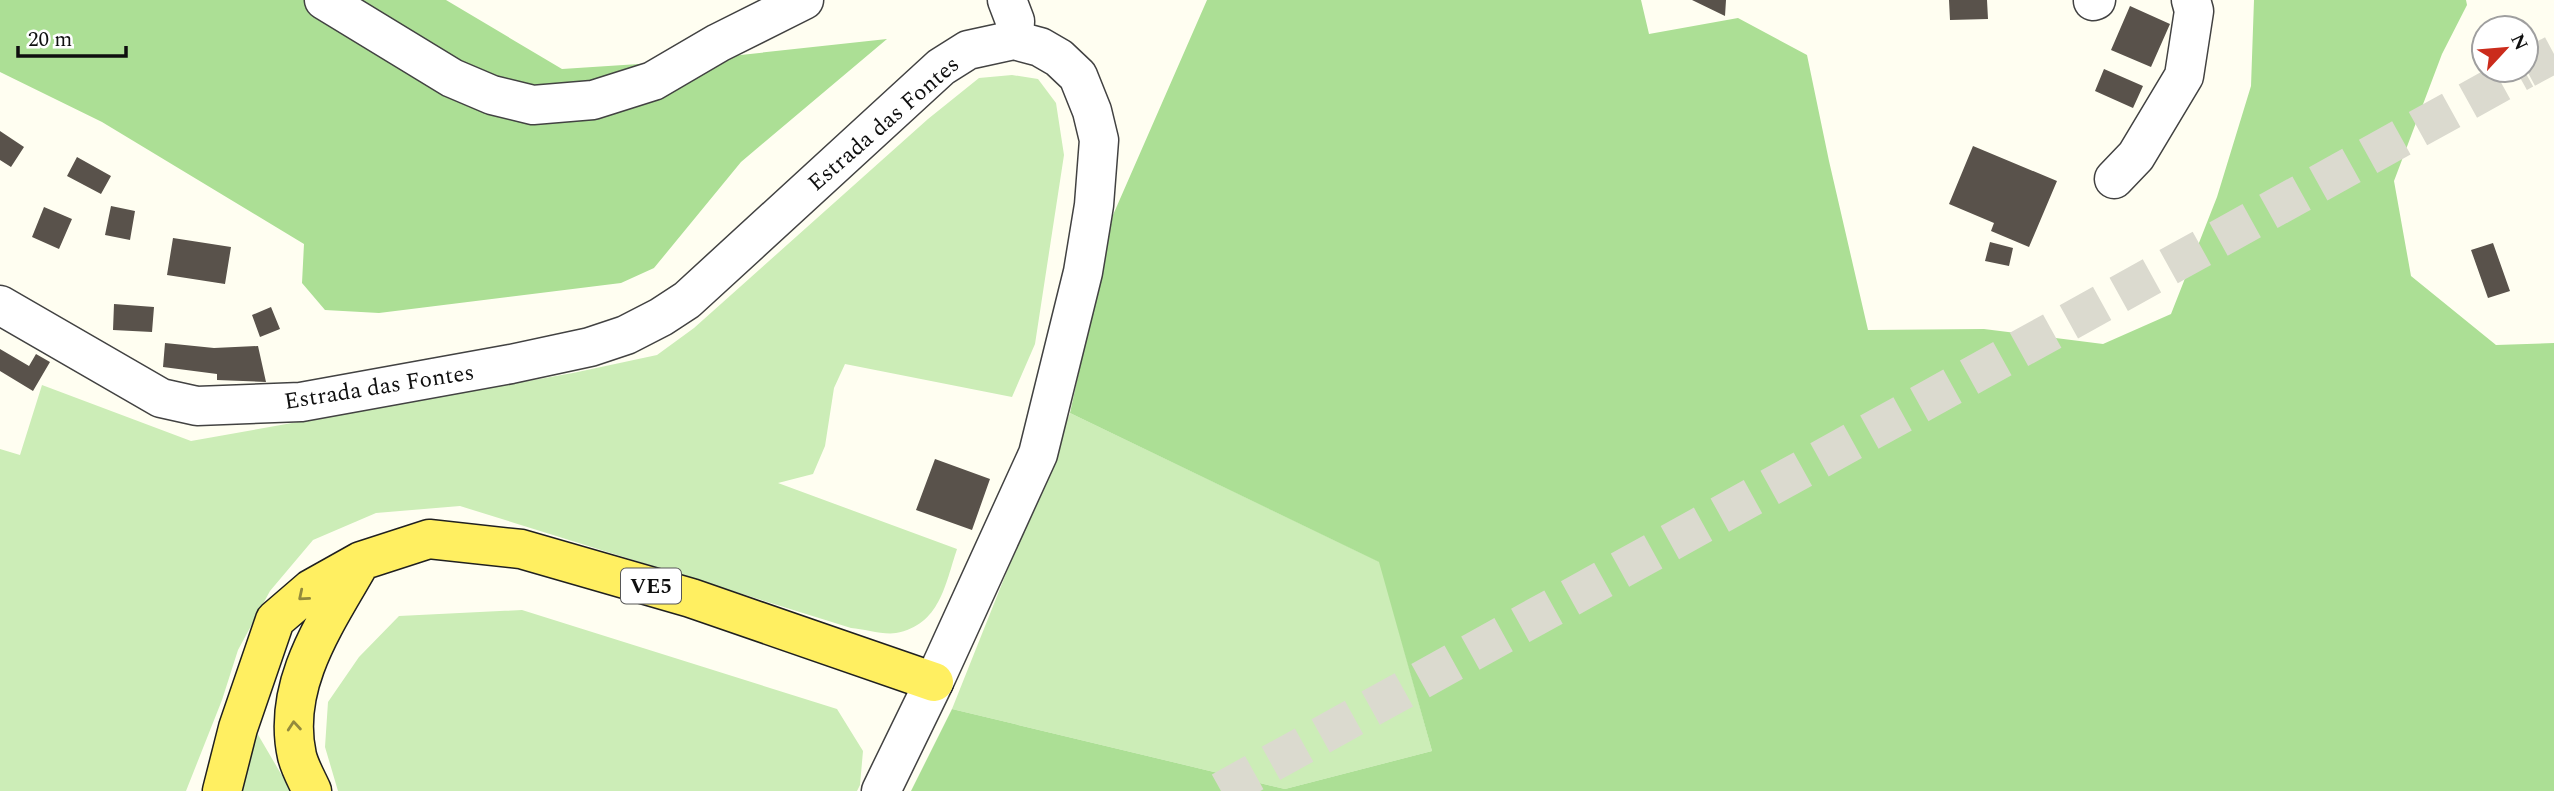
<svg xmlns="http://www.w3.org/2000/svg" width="2554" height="791" viewBox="0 0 2554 791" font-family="Spectral,serif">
<rect width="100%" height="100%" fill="#fffef1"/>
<!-- green -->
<path fill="#ccedb7" d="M1012 75 1038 79 1056 103 1064 155 1035 344 1012 397 845 364 834 388 825 446 813 474 778 483 957 549C945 585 940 625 896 633 883 635 864 629 851 628L460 506 376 513 313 540 270 591 238 650 222 700 186 791H0V449L20 455 42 385 191 441 573 373 657 355 694 328 928 119 979 78Z
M1070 413 1380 562 1432 751 1285 789 952 709Z
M522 610 837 709 863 751 860 785 857 791H338L325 747 328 702 359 657 399 616Z
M257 733 291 791H237Z"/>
<!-- forest -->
<path fill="#acdf95" d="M0 0H446L562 69 685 61 887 39 741 162 654 268 621 283 379 313 325 310 302 283 304 244 102 122 0 72Z
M1207 0H1641L1649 34 1738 18 1807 55 1829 161 1868 330 1984 329 2103 344 2171 314 2217 197 2251 86 2254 0H2466L2467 5 2442 54 2394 181 2411 276 2496 345 2554 343V791H911L952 709 1285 789 1432 751 1379 562 1070 413 1113 215Z"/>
<!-- building -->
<path fill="#59524b" d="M1692 0H1726L1725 16Z
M1949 0H1987L1988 19 1950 20Z
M2130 6 2170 24 2151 67 2111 50Z
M2104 69 2143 86 2133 108 2095 91Z
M0 131 24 147 11 167 0 160Z
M1973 146 2057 181 2029 247 1991 231 1994 223 1949 204Z
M77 157 111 176 101 194 67 176Z
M111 206 135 211 130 240 105 235Z
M44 207 72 219 59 249 32 237Z
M173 238 231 247 225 284 167 275Z
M1990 242 2013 248 2009 266 1985 261Z
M2493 243 2510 291 2488 298 2471 250Z
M114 304 154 307 152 332 113 330Z
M271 307 280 329 260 337 252 315Z
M165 343 214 348 258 346 266 382 217 380V374L163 367Z
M0 349 29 366 36 354 50 362 33 391 0 371Z
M935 459 990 479 972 530 916 510Z"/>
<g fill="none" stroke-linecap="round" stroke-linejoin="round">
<!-- major-tunnel -->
<path stroke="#dbdacf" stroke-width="38" stroke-dasharray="38 19" stroke-linecap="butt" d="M2526 69 2554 54
M1221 791 2524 70"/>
<!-- minor casing -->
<g stroke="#424242" stroke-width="41">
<path id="minor" d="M324 0 452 78 492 95 533 105 593 100 653 81 718 43 804 0
M1007 0 1015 21 1014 40
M2093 1 2096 0
M2114 179 2136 156 2184 76 2194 11 2191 0
M0 305 161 398 197 406 301 402 511 364 590 347 626 335 661 317 687 300 941 67 968 50 1014 40 1040 47 1059 58 1078 76 1092 111 1099 140 1094 205 1083 272 1038 454 934 682 881 791"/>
</g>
<!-- major casing -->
<g stroke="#202020" stroke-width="41">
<path id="major" d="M222 791 238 728 275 620 311 589 361 561 429 539 521 549 691 598 934 682
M312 791C307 780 300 768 297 756 281 684 327 621 361 561"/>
</g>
<!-- minor -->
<use href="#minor" stroke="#fff" stroke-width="38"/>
<!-- major -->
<use href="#major" stroke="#ffef61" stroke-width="38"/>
</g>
<!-- one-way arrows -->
<defs><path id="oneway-chevron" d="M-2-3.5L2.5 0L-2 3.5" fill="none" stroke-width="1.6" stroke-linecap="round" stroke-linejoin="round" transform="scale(1.75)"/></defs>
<g stroke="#938a3c">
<use href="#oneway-chevron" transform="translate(303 596) rotate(140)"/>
<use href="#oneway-chevron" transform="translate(294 726) rotate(-95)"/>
</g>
<g text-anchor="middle" stroke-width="7" stroke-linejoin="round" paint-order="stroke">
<!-- shield labels -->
<rect fill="#fff" stroke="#575757" stroke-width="2" x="621" y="568.5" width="60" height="35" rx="5"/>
<g font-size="21" font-weight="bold" fill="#0f0f0f">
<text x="651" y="593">VE5</text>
</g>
<!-- street labels -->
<g font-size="23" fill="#0f0f0f" stroke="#fff">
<text transform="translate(883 123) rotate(-41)" y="8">Estrada das Fontes</text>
<text transform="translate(379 386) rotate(-9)" y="8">Estrada das Fontes</text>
</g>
</g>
<!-- north arrow -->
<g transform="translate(2505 49) rotate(64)"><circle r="33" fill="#ffffff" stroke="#9f9f9f" stroke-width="2"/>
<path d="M0-5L12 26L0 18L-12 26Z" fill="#cb2c1c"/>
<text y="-10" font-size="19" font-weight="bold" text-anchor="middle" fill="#0f0f0f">N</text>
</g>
<!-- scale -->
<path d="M18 46v10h108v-10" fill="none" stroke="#0f0f0f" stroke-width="3.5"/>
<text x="28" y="46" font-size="21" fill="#0f0f0f" stroke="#ffffff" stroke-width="5" paint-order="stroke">20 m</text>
</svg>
